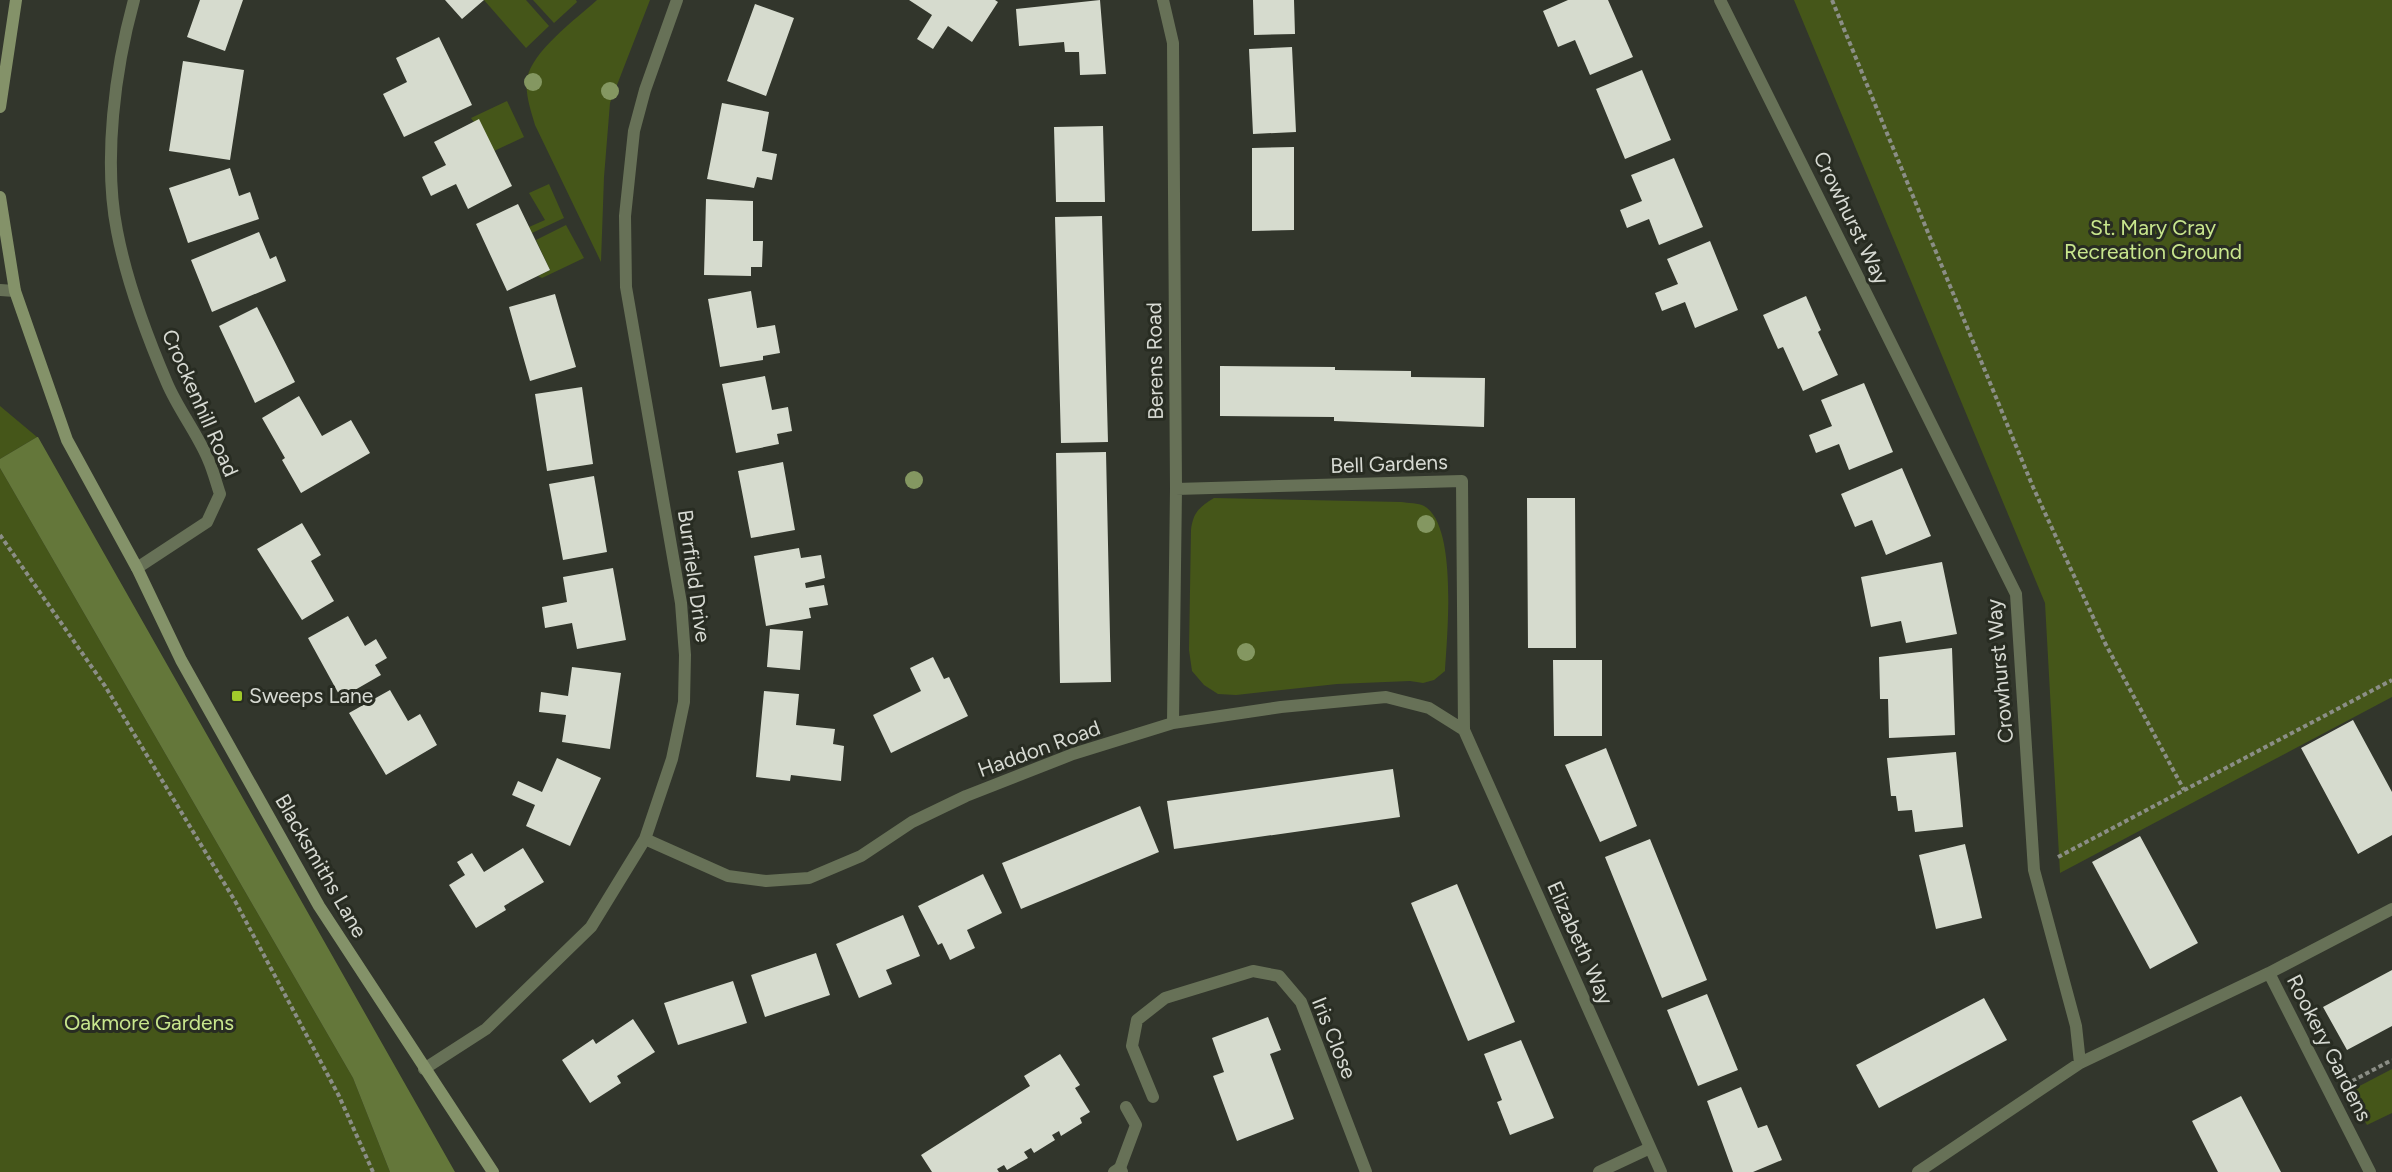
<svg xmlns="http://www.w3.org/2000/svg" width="2392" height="1172" viewBox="0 0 2392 1172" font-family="Figtree,sans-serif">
<rect width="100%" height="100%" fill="#32362c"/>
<!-- green -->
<path fill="#455619" d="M484 0H526L549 26 526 48Z
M533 0H576L577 2 554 23Z
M597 0H650L610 103 604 177 601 262 535 125C531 111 525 95 527 79 532 51 576 19 597 0Z
M1794 0H2392V697L2060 873 2045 603Z
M507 101 524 137 494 151 471 118Z
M549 184 564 218 532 233 529 227 545 220 529 193Z
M566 225 584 258 542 278 538 276 550 270 536 240Z
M0 406 37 437 0 459Z
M0 468 353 1078 390 1172H0Z
M1214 498 1401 502C1408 503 1419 503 1424 506 1458 525 1447 636 1445 671L1434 680 1423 683 1410 681 1337 684 1236 695 1218 694 1204 685 1192 671 1189 650 1191 530C1193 513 1199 507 1214 498Z
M2392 1069V1113L2367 1125 2348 1092Z"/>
<!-- forest -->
<path fill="#64773a" d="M37 437H38L455 1172H390L353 1078 0 468V459Z"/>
<!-- building -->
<path fill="#d6dbce" d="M200 0H243L225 51 187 37Z
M445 0H484L462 19Z
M909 0H995L998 2 972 42 948 26 933 49 917 39 932 15Z
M1100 0 1106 74 1080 75 1079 52H1065L1064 42 1019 46 1016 9Z
M1253 0H1294L1295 34 1254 35Z
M1568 0H1608L1633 57 1590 75 1575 40 1558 47 1543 11Z
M755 4 794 18 766 96 727 81Z
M439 37 472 105 404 137 383 94 407 82 396 58Z
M1292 47 1296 132 1253 134 1249 49Z
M183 61 244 70 230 160 169 151Z
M1642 70 1671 140 1625 159 1596 89Z
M722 103 769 112 762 151 777 154 772 180 757 177 754 188 707 179Z
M479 119 512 186 468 209 456 184 431 196 422 177 446 165 434 142Z
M1103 126 1105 202H1056L1054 127Z
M1294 147V230L1252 231V148Z
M1674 158 1703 227 1659 245 1649 219 1627 228 1620 210 1642 201 1631 175Z
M230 168 239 196 250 192 259 219 188 243 169 188Z
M706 199 753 201V241H763L762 267H751V276L704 275Z
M518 204 550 270 507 291 476 224Z
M1102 216 1108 442 1061 443 1055 217Z
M259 232 270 259 276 256 286 281 212 312 191 260Z
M1710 241 1738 310 1695 328 1685 302 1662 311 1655 293 1678 284 1667 259Z
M751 291 757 328 775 325 780 353 763 356V360L720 367 708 299Z
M555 294 576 367 530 381 509 307Z
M1806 296 1821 330 1818 332 1838 375 1803 391 1783 347 1778 349 1763 315Z
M257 307 295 382 255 403 219 326Z
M1220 366 1335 367V370L1411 371V377L1485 378 1484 427 1334 421V417L1220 416Z
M765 376 772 410 788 407 792 431 777 434 779 444 736 453 722 384Z
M1864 383 1893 452 1849 470 1839 444 1816 453 1809 435 1832 426 1821 400Z
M582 387 593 464 547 471 535 394Z
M299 396 322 436 351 420 370 453 301 493 282 460 285 458 262 418Z
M1106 452 1111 682 1060 683 1056 453Z
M783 462 795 530 751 538 738 471Z
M1902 468 1931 536 1886 555 1872 520 1855 527 1841 494Z
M594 476 607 552 563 560 549 484Z
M1527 498H1575L1576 648H1528Z
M302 523 321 555 311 561 334 601 302 620 257 549Z
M799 548 801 558 821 555 825 578 805 583 806 588 824 585 828 605 809 608 811 618 766 626 754 556Z
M1942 562 1957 634 1906 643 1901 621 1871 627 1861 577Z
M613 568 626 640 577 649 572 623 545 628 542 607 567 602 563 577Z
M348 616 365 646 376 639 387 658 375 665 381 675 341 698 308 638Z
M770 629 803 631 800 670 767 667Z
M1952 648 1955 735 1889 738 1888 699H1880L1879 657Z
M933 657 944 679 949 677 968 716 891 753 873 715 921 691 910 668Z
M1553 660H1602V736H1554Z
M572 667 621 673 610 749 562 742 566 715 539 712 541 692 568 696Z
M390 690 408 721 420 714 437 745 386 775 349 713Z
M764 691 799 694 796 725 835 729 833 744 844 746 841 781 791 775 790 781 756 777Z
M2353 720 2392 792V835L2358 854 2301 748Z
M1606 748 1637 826 1600 842 1565 765Z
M1956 752 1963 827 1915 832 1912 810 1898 811 1896 796H1891L1887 758Z
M557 758 601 778 570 846 526 826 535 805 512 795 518 781 542 792Z
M1393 769 1400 817 1174 849 1167 801Z
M1140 806 1159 852 1021 909 1002 863Z
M2140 836 2198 943 2150 969 2092 862Z
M1650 839 1707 980 1662 998 1605 857Z
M1965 844 1982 918 1936 929 1919 855Z
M523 848 544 882 504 906 506 910 476 928 449 885 465 875 457 862 472 853 484 872Z
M983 874 1002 913 967 930 975 948 950 960 942 943 938 945 918 906Z
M1457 884 1515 1022 1468 1041 1411 903Z
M903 915 920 956 886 970 892 984 859 998 836 944Z
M816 953 830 995 765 1017 751 975Z
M2392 970V1026L2347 1050 2323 1007Z
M733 981 747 1023 678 1045 664 1003Z
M1707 994 1738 1070 1698 1086 1667 1010Z
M1984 998 2007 1040 1879 1108 1856 1065Z
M1268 1017 1281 1050 1270 1054 1294 1119 1237 1141 1213 1076 1224 1072 1212 1038Z
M633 1019 655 1052 617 1076 621 1083 590 1103 562 1060 593 1039 596 1044Z
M1521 1040 1554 1118 1510 1135 1497 1102 1502 1100 1484 1054Z
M1060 1054 1080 1085 1075 1088 1090 1112 1080 1118 1082 1123 1061 1136 1059 1131 1052 1135 1055 1140 1034 1153 1031 1148 1024 1152 1028 1158 1007 1170 1004 1165 997 1169 999 1172H932L921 1155 1030 1086 1024 1076Z
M1741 1087 1758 1128 1767 1125 1782 1160 1753 1172H1733L1707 1101Z
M2241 1096 2281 1172H2218L2192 1121Z"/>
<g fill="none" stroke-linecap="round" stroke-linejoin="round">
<!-- path -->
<path stroke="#8b8e86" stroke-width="4" stroke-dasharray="4.5 3" stroke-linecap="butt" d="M1832 0 2033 487 2105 643 2184 790
M0 535 105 686 235 901 339 1096 373 1172
M2058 857 2392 680
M2352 1081 2392 1060"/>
<!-- service -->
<path stroke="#677157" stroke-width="12" d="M1120 1168 1136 1125 1126 1107"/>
<!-- minor -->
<path stroke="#677157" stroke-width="12" d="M134 0C115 69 103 160 117 231 127 283 146 334 167 383 178 409 197 433 208 459 213 470 216 482 220 494L207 522 137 568
M1163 0 1173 43 1176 489 1173 723
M1720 0 2016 594 2034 870 2076 1026 2080 1063 1918 1172
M1176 489 1462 481 1464 730 1661 1172
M645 839 728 876 766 881 809 878 861 856 912 822 966 796 1073 754 1173 723 1281 707 1386 697 1429 708 1464 730
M2080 1063 2269 973
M424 1069 486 1029 591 927 645 839 672 759 684 702 685 655 681 603 626 287 625 216 634 131 645 90 677 0
M1153 1097 1132 1046 1137 1020 1165 998 1253 971 1279 976 1301 1002 1366 1172
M1114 1172 1120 1168 1122 1172
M1599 1172 1650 1148
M2370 1172 2269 973 2392 909"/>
<!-- tertiary -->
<path stroke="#677157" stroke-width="12" d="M0 290 15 291"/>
<!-- secondary -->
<path stroke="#849269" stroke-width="12" d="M0 107 16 0
M0 197 15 291 67 440 137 568 181 660 319 906 493 1172"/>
</g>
<!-- trees -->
<g fill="#849761">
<circle cx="533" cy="82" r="9"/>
<circle cx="610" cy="91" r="9"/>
<circle cx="914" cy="480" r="9"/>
<circle cx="1426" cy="524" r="9"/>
<circle cx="1246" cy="652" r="9"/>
</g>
<!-- markers -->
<rect fill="#a1c92b" stroke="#282c22" stroke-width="2" x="231" y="690" width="12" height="12" rx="3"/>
<g text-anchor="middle" stroke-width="6" stroke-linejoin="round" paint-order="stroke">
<!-- street labels -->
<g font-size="21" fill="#d7dad3" stroke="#282c22">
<text transform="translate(1851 218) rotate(64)" y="7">Crowhurst Way</text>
<text transform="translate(1155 361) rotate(-91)" y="7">Berens Road</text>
<text transform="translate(200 403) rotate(66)" y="7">Crockenhill Road</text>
<text transform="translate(1389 464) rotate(-2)" y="7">Bell Gardens</text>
<text transform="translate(694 576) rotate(82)" y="7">Burrfield Drive</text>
<text transform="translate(2000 671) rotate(-95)" y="7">Crowhurst Way</text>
<text transform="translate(1039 749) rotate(-20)" y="7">Haddon Road</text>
<text transform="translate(321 866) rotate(60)" y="7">Blacksmiths Lane</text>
<text transform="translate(1580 943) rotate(66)" y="7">Elizabeth Way</text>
<text transform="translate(1334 1038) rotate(68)" y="7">Iris Close</text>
<text transform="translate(2329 1048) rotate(63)" y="7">Rookery Gardens</text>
</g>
<!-- park labels -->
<g font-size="21" fill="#c8e68d" stroke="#282c22">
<text x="2153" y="235">St. Mary Cray<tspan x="2153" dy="24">Recreation Ground</tspan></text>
<text x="149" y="1030">Oakmore Gardens</text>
</g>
<!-- poi labels -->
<g font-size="21" fill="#d7dad3" stroke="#282c22" text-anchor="start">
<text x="249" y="703">Sweeps Lane</text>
</g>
</g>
</svg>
